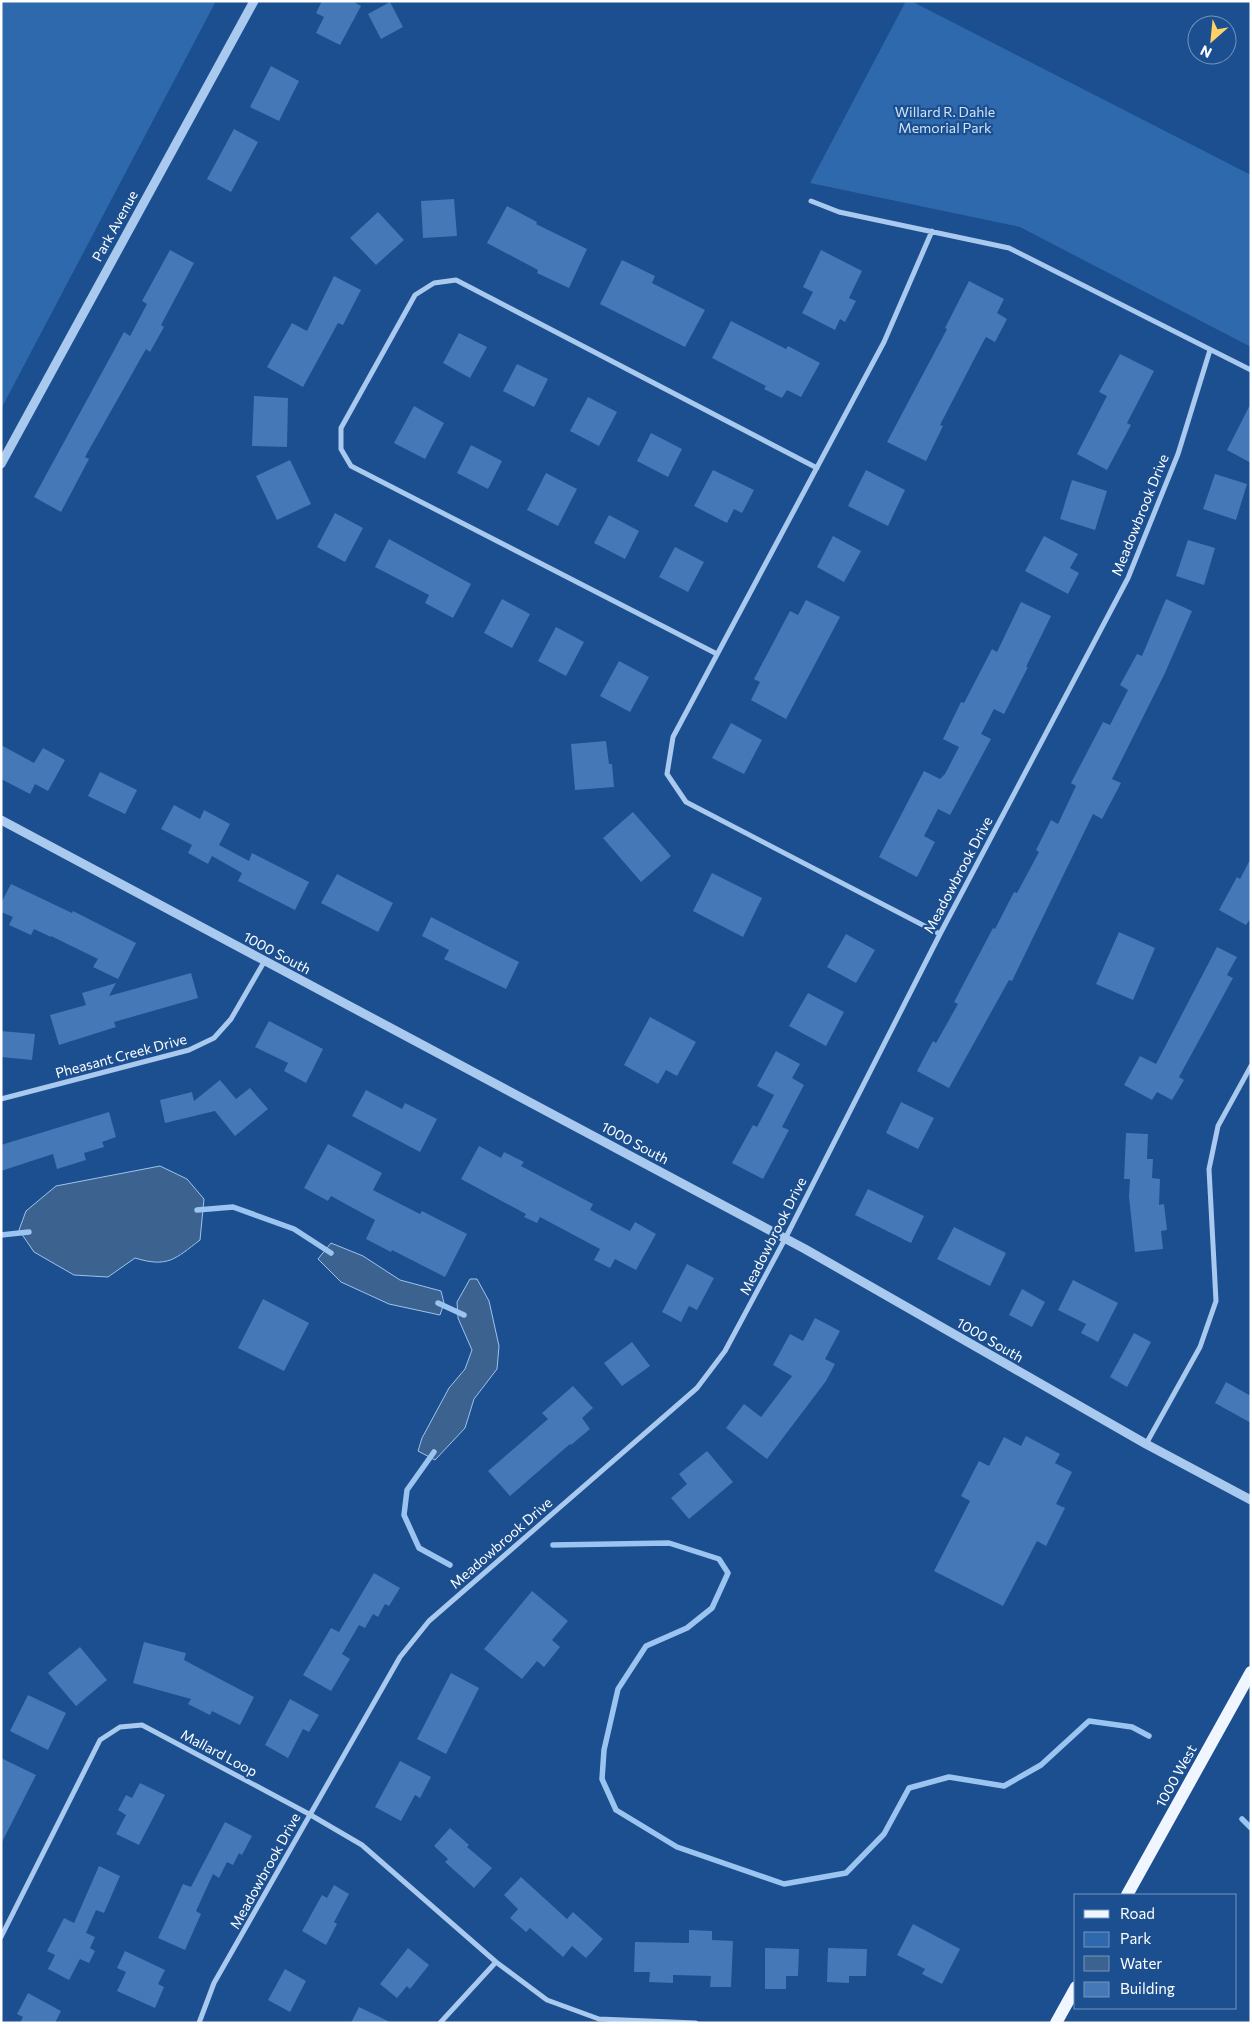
<svg xmlns="http://www.w3.org/2000/svg" width="1252" height="2024" viewBox="0 0 1252 2024" font-family="Commissioner,sans-serif">
<rect width="100%" height="100%" fill="#1b4f8f"/>
<!-- green -->
<path fill="#2e69ad" d="M1 1H216L1 409Z
M906 1H911L1251 175V347L1020 227 810 183Z"/>
<!-- water -->
<path fill="#3c6290" stroke="#9cc4f0" d="M160 1166 187 1179 204 1199 200 1240C175 1259 168 1268 135 1258L108 1277 74 1275 34 1252 19 1230 26 1211 56 1186Z
M331 1243 363 1256 400 1280 441 1291 444 1303 440 1315 389 1304 341 1282 318 1259Z
M470 1279H477L489 1301 499 1346 497 1369 474 1399 465 1428 435 1460 418 1451 422 1438 449 1388 465 1369 472 1350 458 1318 457 1302Z"/>
<g fill="none" stroke-linecap="round" stroke-linejoin="round">
<!-- stream -->
<path stroke="#9cc4f0" stroke-width="5.5" d="M197 1210 233 1207 294 1229 331 1253
M1 1235 29 1232
M438 1303 464 1315
M434 1452 407 1490 404 1515 419 1548 450 1565
M553 1545 669 1543 719 1559 728 1573 712 1608 687 1628 646 1646 618 1689 604 1750 602 1779 616 1810 677 1847 784 1884 846 1873 884 1834 909 1788 949 1777 1004 1786 1041 1765 1089 1721 1132 1727 1149 1736
M1242 1819 1251 1828"/>
</g>
<!-- building -->
<path fill="#4478b7" d="M322 1H352L361 6 340 45 316 33 324 17 316 13Z
M390 2 403 27 381 39 368 14Z
M271 66 299 81 279 121 250 107Z
M234 129 258 142 231 192 207 179Z
M454 199 457 236 423 238 421 201Z
M507 206 537 222 536 224 587 249 569 288 537 273 538 270 487 243Z
M378 212 404 240 376 265 350 238Z
M170 250 194 263 161 325 164 327 150 352 146 349 85 457 89 459 61 512 34 497 124 332 130 336 147 304 142 301Z
M821 250 862 271 849 298 856 301 845 322 840 319 835 330 802 313 813 292 803 287Z
M622 260 655 276 652 283 705 310 685 347 600 304Z
M334 276 361 290 343 325 338 323 303 387 267 367 292 323 307 331Z
M969 281 1004 299 997 313 1007 319 995 342 986 337 981 346 940 425 943 426 926 461 887 442 947 329 945 328Z
M731 321 786 349 788 346 820 363 801 397 787 390 782 398 764 389 766 386 712 358Z
M459 333 487 347 470 378 443 363Z
M1120 354 1154 371 1127 423 1131 425 1107 470 1077 454 1107 396 1099 392Z
M517 364 548 379 534 407 503 391Z
M254 396 288 398 287 447 252 446Z
M588 397 617 412 599 446 570 431Z
M1251 403V463L1227 450Z
M414 406 444 423 425 459 394 443Z
M651 433 682 449 668 477 637 461Z
M471 445 502 461 488 489 457 473Z
M290 460 311 504 277 520 256 476Z
M713 470 754 490 742 513 734 509 727 523 694 506Z
M866 470 905 490 888 526 848 506Z
M546 473 577 489 558 526 527 510Z
M1215 474 1247 484 1236 520 1203 509Z
M1072 480 1107 491 1095 530 1060 519Z
M335 513 363 528 345 562 317 547Z
M609 515 639 531 625 559 594 543Z
M833 536 861 551 844 582 817 567Z
M1044 536 1078 554 1070 568 1079 573 1068 594 1025 571Z
M389 539 471 584 453 618 425 603 429 595 375 567Z
M1188 540 1215 548 1204 585 1176 576Z
M675 547 704 562 688 592 659 577Z
M502 599 530 614 512 648 484 633Z
M1166 599 1192 611 1165 673 1112 779 1121 783 1102 819 1093 814 1012 981 1009 980 949 1088 917 1071 933 1041 936 1043 958 1004 954 1002 993 928 995 929 1014 892 1017 893 1039 852 1036 850 1051 820 1058 824 1076 786 1071 783 1103 722 1110 725 1128 690 1120 685 1137 654 1142 656Z
M806 600 840 617 786 719 751 700 760 682 754 679 790 611 798 615Z
M1021 602 1051 616 1026 667H1028L1004 714 994 709 981 734 991 739 950 815 938 809 924 836 935 842 917 877 879 857 924 771 940 779 945 774 959 747 943 739 961 702 964 703 992 649 997 652Z
M556 627 584 642 566 676 538 661Z
M619 661 649 677 630 712 600 696Z
M731 723 762 740 744 774 712 758Z
M606 741 609 764H612L614 787 575 790 571 744Z
M1 745 34 763 43 748 65 760 48 791 35 784 30 794 1 779Z
M100 772 137 790 125 814 88 796Z
M174 805 200 819 204 810 230 824 219 845 249 861 252 853 309 882 295 910 238 881 242 873 212 856 208 864 188 853 192 845 161 829Z
M633 812 671 856 641 882 603 838Z
M1251 858V918L1246 925 1219 910 1237 877 1240 879Z
M712 873 762 898 743 937 693 911Z
M337 874 393 903 378 932 321 903Z
M11 884 72 913 73 911 136 943 118 979 93 967 98 959 51 936V937L34 929 31 935 9 925 13 917 1 912V903Z
M431 917 519 962 506 989 444 959 449 950 422 936Z
M1119 932 1155 948 1133 1000 1096 984Z
M846 934 875 950 856 983 827 967Z
M1217 947 1237 957 1227 975 1233 978 1179 1077 1184 1080 1172 1100 1157 1092 1152 1100 1124 1085 1140 1056 1156 1064Z
M191 973 198 998 114 1022 116 1027 59 1045 50 1015 86 1005 82 993 116 983 109 996Z
M808 993 844 1012 826 1046 789 1026Z
M650 1017 696 1042 677 1076 666 1070 658 1084 624 1065Z
M269 1021 323 1049 306 1083 284 1071 288 1063 255 1047Z
M1 1031 35 1034 32 1060 1 1057Z
M776 1051 800 1064 792 1078 804 1085 782 1127 789 1130 763 1179 732 1163 753 1125 757 1127 774 1095 757 1086Z
M220 1080 236 1099 250 1088 268 1109 235 1136 215 1111 165 1123 160 1100 192 1092 194 1101Z
M366 1090 402 1109 405 1103 437 1119 420 1152 352 1116Z
M901 1102 934 1118 918 1149 886 1133Z
M109 1112 116 1137 102 1142 104 1147 84 1153 86 1160 57 1169 53 1154 1 1171V1145Z
M1126 1133 1148 1134 1147 1159H1153L1152 1178 1160 1179 1159 1205 1164 1204 1167 1230 1161 1231 1163 1249 1135 1252 1129 1197 1130 1179H1124Z
M328 1144 382 1173 373 1190 420 1214 422 1211 467 1234 445 1277 392 1250 391 1252 366 1239 375 1220 331 1196 328 1201 304 1188Z
M479 1146 501 1158 504 1152 524 1162 521 1166 593 1204 590 1210 630 1231 635 1222 656 1234 636 1270 615 1259 610 1268 594 1260 600 1249 540 1217 537 1223 524 1217 526 1214 461 1179Z
M868 1189 924 1216 911 1243 855 1215Z
M954 1227 1006 1253 990 1286 937 1259Z
M687 1264 714 1278 697 1310 689 1306 681 1322 662 1312Z
M1073 1280 1118 1303 1098 1342 1081 1333 1086 1324 1058 1310Z
M1022 1289 1045 1302 1032 1327 1009 1315Z
M263 1299 309 1323 284 1371 238 1348Z
M815 1318 840 1331 825 1359 835 1364 826 1381 767 1459 726 1428 744 1404 761 1417 792 1376 773 1365 790 1334 803 1341Z
M1134 1333 1151 1342 1127 1387 1110 1377Z
M632 1342 650 1366 622 1386 604 1363Z
M1226 1382 1251 1396V1423L1215 1403Z
M573 1386 593 1408 582 1418 590 1429 571 1445 570 1444 510 1496 488 1471 548 1419 542 1413Z
M1026 1436 1060 1454 1055 1463 1072 1472 1056 1504 1065 1508 1046 1546 1037 1541 1003 1606 934 1571 970 1501 961 1496 979 1461 989 1466 1004 1437 1021 1446Z
M707 1451 733 1482 689 1519 671 1498 687 1484 679 1474Z
M374 1573 400 1588 389 1606 385 1604 378 1617 373 1614 365 1628 359 1625 342 1654 350 1659 331 1691 303 1675 331 1628 339 1632Z
M532 1591 568 1621 552 1640 560 1647 544 1667 537 1661 522 1679 484 1649Z
M144 1642 186 1653 184 1660 254 1697 240 1725 212 1711 210 1715 188 1704 191 1699 133 1683Z
M80 1647 107 1680 76 1706 48 1673Z
M451 1673 479 1688 446 1754 417 1739Z
M28 1695 66 1713 48 1750 10 1731Z
M290 1699 319 1715 309 1732 303 1729 288 1758 265 1745Z
M1 1758 36 1775 1 1844Z
M400 1761 431 1777 420 1798 415 1795 401 1821 375 1807Z
M140 1783 165 1795 139 1845 116 1834 126 1815 118 1810 126 1795 132 1798Z
M225 1822 252 1836 242 1855 239 1853 233 1865 227 1862 219 1878 213 1874 196 1911 201 1914 185 1950 158 1938 183 1884 191 1887Z
M450 1828 469 1845 467 1847 492 1868 474 1888 445 1862 448 1859 434 1846Z
M99 1866 120 1876 104 1913 96 1910 86 1933 95 1937 90 1948 95 1951 89 1963 80 1959 69 1980 48 1969 55 1955 47 1951 64 1918 74 1923Z
M521 1877 567 1919 573 1912 603 1939 586 1958 572 1946 563 1957 530 1928 526 1932 510 1918 518 1909 504 1895Z
M334 1885 349 1894 334 1922 337 1924 326 1945 302 1931 322 1895 327 1898Z
M913 1924 960 1949 942 1984 922 1974 925 1969 897 1955Z
M689 1930 712 1931V1940L733 1941 731 1987H710L711 1976 673 1975V1983L649 1982 650 1972H634L635 1942 689 1943Z
M408 1948 429 1965 410 1989 407 1986 397 1998 380 1984Z
M765 1948 799 1949 798 1976H786V1989H765Z
M828 1948 867 1949 866 1976H849V1983L827 1982Z
M125 1951 165 1970 158 1984 164 1987 155 2008 117 1991 126 1972 117 1968Z
M285 1969 306 1981 290 2012 268 2000Z
M28 1993 61 2011 55 2023H20L23 2017 17 2014Z
M359 2007 392 2023H351Z"/>
<g fill="none" stroke-linecap="round" stroke-linejoin="round">
<!-- minor -->
<path stroke="#a9c9ee" stroke-width="5" d="M811 201 839 212 1009 248 1251 370
M932 231 884 342 673 737 667 774 686 802 940 934
M717 654 351 466 341 449V428L415 295 434 283 456 280 817 468
M1 1099 189 1050 214 1038 231 1019 264 962
M1146 1444 1200 1347 1216 1301 1209 1169 1218 1126 1251 1066
M1 1937 100 1740 120 1727 142 1725 309 1814 362 1845 496 1962 547 2000 599 2019 696 2023
M199 2023 214 1983 400 1657 429 1621 697 1388 725 1351 785 1239 940 934 1128 578 1178 454 1210 350
M440 2023 496 1962"/>
<!-- tertiary -->
<path stroke="#a9c9ee" stroke-width="9" d="M1 464 254 1
M1 820 805 1249 1146 1444 1251 1500"/>
<!-- primary -->
<path stroke="#f0f6ff" stroke-width="12" d="M1127 1895 1251 1672
M1056 2023 1076 1987"/>
</g>
<g text-anchor="middle" stroke-width="4.5" stroke-linejoin="round" paint-order="stroke">
<!-- park labels -->
<g font-size="14" fill="#cfe3fa" stroke="#1b4f8f">
<text x="945" y="117">Willard R. Dahle<tspan x="945" dy="16">Memorial Park</tspan></text>
</g>
<!-- street labels -->
<g font-size="14" fill="#fff" stroke="#1b4f8f">
<text transform="translate(115 226) rotate(-61)" y="5">Park Avenue</text>
<text transform="translate(1140 515) rotate(-68)" y="5">Meadowbrook Drive</text>
<text transform="translate(958 875) rotate(-62)" y="5">Meadowbrook Drive</text>
<text transform="translate(277 953) rotate(28)" y="5">1000 South</text>
<text transform="translate(121 1056) rotate(-15)" y="5">Pheasant Creek Drive</text>
<text transform="translate(635 1143) rotate(28)" y="5">1000 South</text>
<text transform="translate(773 1236) rotate(-63)" y="5">Meadowbrook Drive</text>
<text transform="translate(990 1340) rotate(30)" y="5">1000 South</text>
<text transform="translate(501 1543) rotate(-41)" y="5">Meadowbrook Drive</text>
<text transform="translate(219 1753) rotate(28)" y="5">Mallard Loop</text>
<text transform="translate(1176 1776) rotate(-61)" y="5">1000 West</text>
<text transform="translate(265 1871) rotate(-61)" y="5">Meadowbrook Drive</text>
</g>
</g>
<!-- border -->
<rect width="1252" height="2024" fill="none" stroke="#ffffff" stroke-width="5"/>
<!-- legend -->
<rect x="1074" y="1894" width="162" height="115" fill="#1b4f8f" stroke="#7695bc"/>
<rect x="1084" y="1910" width="25" height="8" fill="#f0f6ff" stroke="#7695bc"/>
<text x="1120" y="1919" font-size="15" fill="#ffffff">Road</text>
<rect x="1084" y="1932" width="25" height="15" fill="#2e69ad" stroke="#7695bc"/>
<text x="1120" y="1944" font-size="15" fill="#ffffff">Park</text>
<rect x="1084" y="1956" width="25" height="15" fill="#3c6290" stroke="#7695bc"/>
<text x="1120" y="1969" font-size="15" fill="#ffffff">Water</text>
<rect x="1084" y="1982" width="25" height="15" fill="#4478b7" stroke="#7695bc"/>
<text x="1120" y="1994" font-size="15" fill="#ffffff">Building</text>
<!-- north arrow -->
<g transform="translate(1212 40) rotate(207)"><circle r="24" fill="#1b4f8f" stroke="#7695bc"/>
<path d="M0-4L9 19L0 12L-9 19Z" fill="#ffd166"/>
<text y="-8" font-size="14" font-weight="bold" text-anchor="middle" fill="#ffffff">N</text>
</g>
</svg>
